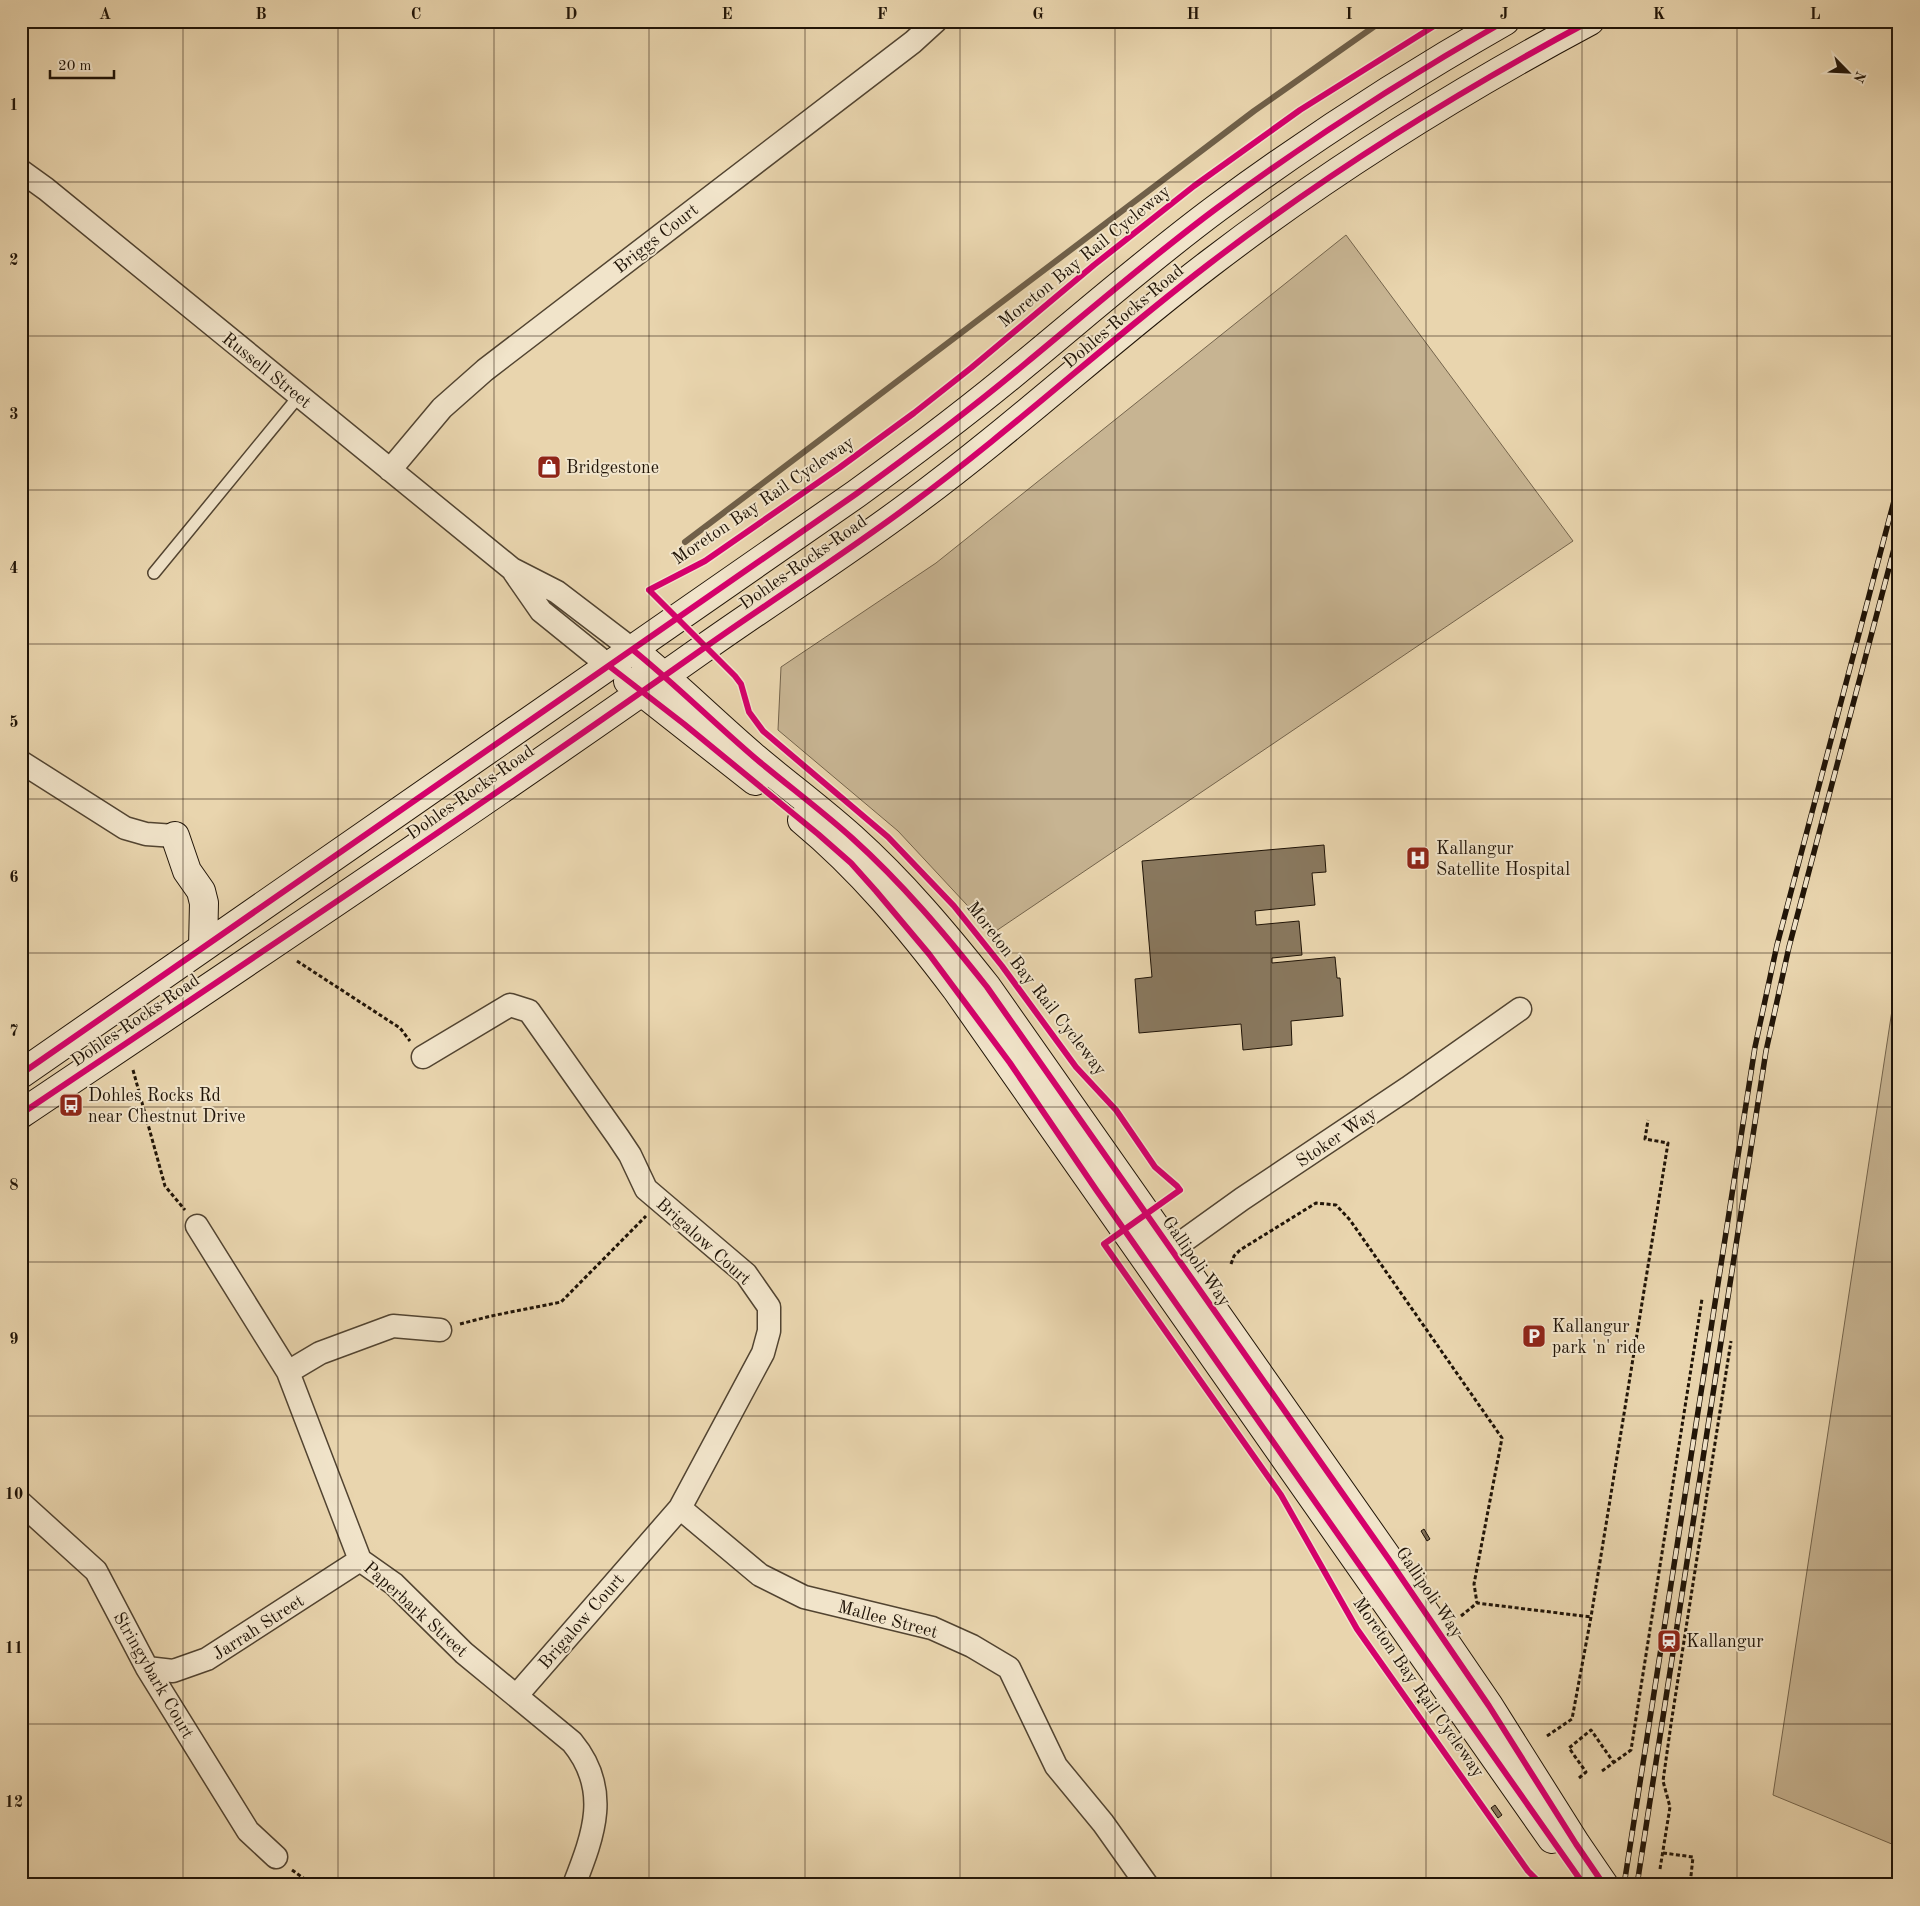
<svg xmlns="http://www.w3.org/2000/svg" width="1920" height="1906" viewBox="0 0 1920 1906" font-family="'Old Standard TT',serif">
<rect width="100%" height="100%" fill="#e9d5ae"/>
<filter id="stains"><feTurbulence type="fractalNoise" baseFrequency=".004" numOctaves="4"/><feColorMatrix values="0 0 0 0 .2 0 0 0 0 .09 0 0 0 0 .02 0 0 0 .5 -.17"/></filter>
<radialGradient id="worn" r=".72"><stop offset=".6" stop-color="#630" stop-opacity="0"/><stop offset="1" stop-color="#630" stop-opacity=".3"/></radialGradient>
<!-- green -->
<path fill="#c7b492" stroke="#74644c" d="M1346 235 1573 541 993 933 898 831 778 730 781 667 936 563Z
M1899 964V1847L1773 1795Z"/>
<g fill="none" stroke-linecap="round" stroke-linejoin="round">
<!-- stream -->
<path stroke="#706049" stroke-width="6" d="M685 542 1254 111 1382 21"/>
</g>
<!-- building -->
<path fill="#89785e" stroke="#201407" d="M1324 845 1326 872 1312 873 1315 905 1255 911 1256 925 1299 921 1302 955 1272 958V963L1335 957 1337 978H1340L1343 1016 1291 1021 1292 1045 1243 1050 1241 1024 1139 1033 1135 979 1152 977 1142 861Z
M1424 1529 1430 1539 1427 1541 1421 1531Z
M1495 1805 1502 1815 1498 1818 1491 1808Z"/>
<g fill="none" stroke-linecap="round" stroke-linejoin="round">
<!-- lane casing -->
<g stroke="#524431" stroke-width="14">
<path id="lane" d="M154 573 299 396"/>
</g>
<!-- street casing -->
<g stroke="#524431" stroke-width="25">
<path id="street" d="M21 171 46 189 512 569 557 592 633 650
M390 470 442 408 485 370 913 42 936 21
M514 572 541 611 609 666
M21 762 125 828 146 834 175 836
M423 1057 510 1005 529 1011 618 1137 630 1155 646 1189 746 1274 769 1307V1331L763 1353 680 1508 517 1695
M197 1226 288 1372 360 1560 394 1584 464 1653 572 1742C611 1789 594 1834 574 1885
M1157 1260 1242 1199 1408 1088 1520 1009
M288 1372 320 1353 393 1326 440 1330
M21 1503 96 1571 147 1668 248 1831 276 1857
M680 1508 760 1575 804 1597 932 1628 972 1646 1009 1668 1056 1766 1103 1823 1147 1885
M147 1668 173 1671 207 1659 360 1560"/>
</g>
<!-- secondary casing -->
<g stroke="#201407" stroke-width="30">
<path id="secondary" d="M633 650C675 684 714 723 755 758 787 785 821 810 852 838 902 883 945 934 987 987L1390 1561 1489 1706 1576 1844 1604 1885
M628 681 755 781
M802 820C861 869 910 928 956 989L1552 1839
M175 836 187 871 201 891 204 903 203 947
M21 1074 856 494C914 452 971 409 1026 363 1089 311 1151 257 1217 208 1309 140 1405 78 1505 21
M21 1114C250 960 479 807 704 648 772 600 843 555 910 505 1013 429 1107 342 1209 264 1329 172 1457 92 1590 21"/>
</g>
<!-- path -->
<path stroke="#201407" stroke-width="3" stroke-dasharray="4 2.5" stroke-linecap="butt" d="M297 961 400 1028 410 1041
M133 1070 165 1186 185 1210
M1231 1264 1234 1256 1240 1250 1316 1203 1336 1205 1350 1220 1502 1438 1474 1584 1477 1603
M460 1324 491 1316 561 1302 646 1216
M1461 1616 1477 1603 1591 1617
M1412 1706 1424 1698
M1547 1736 1572 1719 1591 1617 1668 1143 1645 1139 1648 1120
M1602 1771 1631 1750 1702 1299
M1579 1778 1586 1772 1569 1748 1591 1730 1614 1763
M1663 1853 1693 1857 1690 1885
M1660 1869 1670 1807 1663 1781 1671 1724 1731 1341
M292 1870 313 1885"/>
<!-- lane -->
<use href="#lane" stroke="#f1e4ca" stroke-width="11"/>
<!-- street -->
<use href="#street" stroke="#f1e4ca" stroke-width="22"/>
<!-- secondary -->
<use href="#secondary" stroke="#f1e4ca" stroke-width="28"/>
<!-- rail casing -->
<g stroke="#201407" stroke-width="5.5">
<path id="rail" d="M1624 1885 1755 1047 1777 945 1899 482
M1637 1885 1766 1051 1789 947 1899 530"/>
</g>
<!-- rail -->
<use href="#rail" stroke="#f1e4ca" stroke-width="4" stroke-dasharray="11" stroke-linecap="butt"/>
<!-- cycleway casing -->
<g stroke="#f1e4ca" stroke-width="9">
<path id="cycleway" d="M1442 21 1300 110 1194 186 1094 265 971 368 914 413 839 468 705 561 649 590 735 676 741 684 749 712 763 731 888 837 954 906 1002 966 1076 1067 1116 1110 1155 1167 1177 1186 1180 1190 1104 1244 1281 1495 1357 1629 1528 1871 1542 1885
M633 650C675 684 714 723 755 758 787 785 821 810 852 838 902 883 945 934 987 987L1390 1561 1489 1706 1576 1844 1604 1885
M609 666 684 724 818 834 851 863 876 891 929 954 1010 1063 1097 1191 1584 1885
M21 1074 856 494C914 452 971 409 1026 363 1089 311 1151 257 1217 208 1309 140 1405 78 1505 21
M21 1114C250 960 479 807 704 648 772 600 843 555 910 505 1013 429 1107 342 1209 264 1329 172 1457 92 1590 21"/>
</g>
<!-- cycleway -->
<use href="#cycleway" stroke="#d6006c" stroke-width="6"/>
</g>
<!-- grid -->
<path fill="none" stroke="#201407" stroke-width="1" stroke-opacity="0.55" d="M183 21V1885M338 21V1885M494 21V1885M649 21V1885M805 21V1885M960 21V1885M1115 21V1885M1271 21V1885M1426 21V1885M1582 21V1885M1737 21V1885M21 182H1899M21 336H1899M21 490H1899M21 644H1899M21 799H1899M21 953H1899M21 1107H1899M21 1262H1899M21 1416H1899M21 1570H1899M21 1724H1899"/>
<!-- icons -->
<defs>
<g id="shop-square" transform="scale(1.25)"><rect x="-9" y="-9" width="18" height="18" rx="4" fill="#8f2418" stroke="#f1e4ca"/><path d="M-5-2.5h2.3a2.7 3.5 0 0 1 5.4 0H5L5.5 6h-11ZM-1.5-2.5h3a1.5 2.3 0 0 0-3 0Z" fill="#fff"/></g>
<g id="hospital-square" transform="scale(1.25)"><rect x="-9" y="-9" width="18" height="18" rx="4" fill="#8f2418" stroke="#f1e4ca"/><path d="M-5-5h3v3.5h4V-5h3V5h-3V1.5h-4V5h-3Z" fill="#fff"/></g>
<g id="bus-square" transform="scale(1.25)"><rect x="-9" y="-9" width="18" height="18" rx="4" fill="#8f2418" stroke="#f1e4ca"/><path d="M-5-6H5V4H4V6H2V4H-2V6H-4V4H-5ZM-3.5-4V0h7V-4ZM-3.5 1.2v1.5H-2V1.2ZM2 1.2v1.5H3.5V1.2Z" fill="#fff"/></g>
<g id="parking-square" transform="scale(1.25)"><rect x="-9" y="-9" width="18" height="18" rx="4" fill="#8f2418" stroke="#f1e4ca"/><path d="M-3.5-5.5H1a3.5 3.5 0 0 1 0 7H-1V5.5H-3.5ZM-1-3.4V-.6H.8a1.4 1.4 0 0 0 0-2.8Z" fill="#fff"/></g>
<g id="station-square" transform="scale(1.25)"><rect x="-9" y="-9" width="18" height="18" rx="4" fill="#8f2418" stroke="#f1e4ca"/><path d="M-3-6H3Q5-6 5-4V2Q5 4 3 4L4.5 6H3L1.5 4h-3L-3 6H-4.5L-3 4Q-5 4-5 2V-4Q-5-6-3-6ZM-3.5-4v3h7v-3ZM-3.5 1v1.5H-2V1ZM2 1v1.5H3.5V1Z" fill="#fff"/></g>
</defs>
<g fill-rule="evenodd">
<use href="#shop-square" x="549" y="467"/>
<use href="#hospital-square" x="1418" y="858"/>
<use href="#bus-square" x="71" y="1105"/>
<use href="#parking-square" x="1534" y="1336"/>
<use href="#station-square" x="1669" y="1641"/>
</g>
<g text-anchor="middle" stroke-width="4" stroke-linejoin="round" paint-order="stroke">
<!-- street labels -->
<g font-size="18" fill="#201407" stroke="#f1e4ca">
<text transform="translate(656 238) rotate(-38)" y="6">Briggs Court</text>
<text transform="translate(1084 256) rotate(-39)" y="6">Moreton Bay Rail Cycleway</text>
<text transform="translate(1123 316) rotate(-40)" y="6">Dohles Rocks Road</text>
<text transform="translate(267 370) rotate(39)" y="6">Russell Street</text>
<text transform="translate(763 500) rotate(-34)" y="6">Moreton Bay Rail Cycleway</text>
<text transform="translate(803 562) rotate(-35)" y="6">Dohles Rocks Road</text>
<text transform="translate(470 792) rotate(-35)" y="6">Dohles Rocks Road</text>
<text transform="translate(1037 988) rotate(52)" y="6">Moreton Bay Rail Cycleway</text>
<text transform="translate(135 1020) rotate(-34)" y="6">Dohles Rocks Road</text>
<text transform="translate(1336 1137) rotate(-34)" y="6">Stoker Way</text>
<text transform="translate(704 1241) rotate(42)" y="6">Brigalow Court</text>
<text transform="translate(1197 1261) rotate(55)" y="6">Gallipoli Way</text>
<text transform="translate(1430 1592) rotate(56)" y="6">Gallipoli Way</text>
<text transform="translate(416 1609) rotate(42)" y="6">Paperbark Street</text>
<text transform="translate(888 1619) rotate(15)" y="6">Mallee Street</text>
<text transform="translate(581 1621) rotate(-49)" y="6">Brigalow Court</text>
<text transform="translate(258 1627) rotate(-33)" y="6">Jarrah Street</text>
<text transform="translate(154 1675) rotate(60)" y="6">Stringybark Court</text>
<text transform="translate(1419 1687) rotate(55)" y="6">Moreton Bay Rail Cycleway</text>
</g>
<!-- poi labels -->
<g font-size="18" fill="#201407" stroke="#f1e4ca" text-anchor="start">
<text x="566" y="473">Bridgestone</text>
<text x="1436" y="854">Kallangur<tspan x="1436" dy="21">Satellite Hospital</tspan></text>
<text x="88" y="1101">Dohles Rocks Rd<tspan x="88" dy="21">near Chestnut Drive</tspan></text>
<text x="1552" y="1332">Kallangur<tspan x="1552" dy="21">park 'n' ride</tspan></text>
<text x="1686" y="1647">Kallangur</text>
</g>
</g>
<!-- margin -->
<rect width="1920" height="1906" fill="none" stroke="#e9d5ae" stroke-width="55"/>
<!-- north arrow -->
<g transform="translate(1848 72) rotate(114)" stroke="#f1e4ca" stroke-width="4" paint-order="stroke">
<path d="M0-4L9 19L0 12L-9 19Z" fill="#201407"/>
<text y="-8" font-size="14" font-weight="bold" text-anchor="middle" fill="#201407">N</text>
</g>
<!-- scale -->
<path d="M50 70v8h64v-8" fill="none" stroke="#201407" stroke-width="2.5"/>
<text x="58" y="70" font-size="15" fill="#201407" stroke="#f1e4ca" stroke-width="4" paint-order="stroke">20 m</text>
<rect x="28" y="28" width="1864" height="1850" fill="none" stroke="#201407" stroke-width="2"/>
<g font-size="16" text-anchor="middle" font-weight="bold" fill="#201407">
<text x="105" y="19">A</text>
<text x="261" y="19">B</text>
<text x="416" y="19">C</text>
<text x="571" y="19">D</text>
<text x="727" y="19">E</text>
<text x="882" y="19">F</text>
<text x="1038" y="19">G</text>
<text x="1193" y="19">H</text>
<text x="1349" y="19">I</text>
<text x="1504" y="19">J</text>
<text x="1659" y="19">K</text>
<text x="1815" y="19">L</text>
<text x="14" y="110">1</text>
<text x="14" y="265">2</text>
<text x="14" y="419">3</text>
<text x="14" y="573">4</text>
<text x="14" y="727">5</text>
<text x="14" y="882">6</text>
<text x="14" y="1036">7</text>
<text x="14" y="1190">8</text>
<text x="14" y="1344">9</text>
<text x="14" y="1499">10</text>
<text x="14" y="1653">11</text>
<text x="14" y="1807">12</text>
</g>
<rect width="100%" height="100%" filter="url(#stains)"/>
<rect width="100%" height="100%" fill="url(#worn)"/>
</svg>
